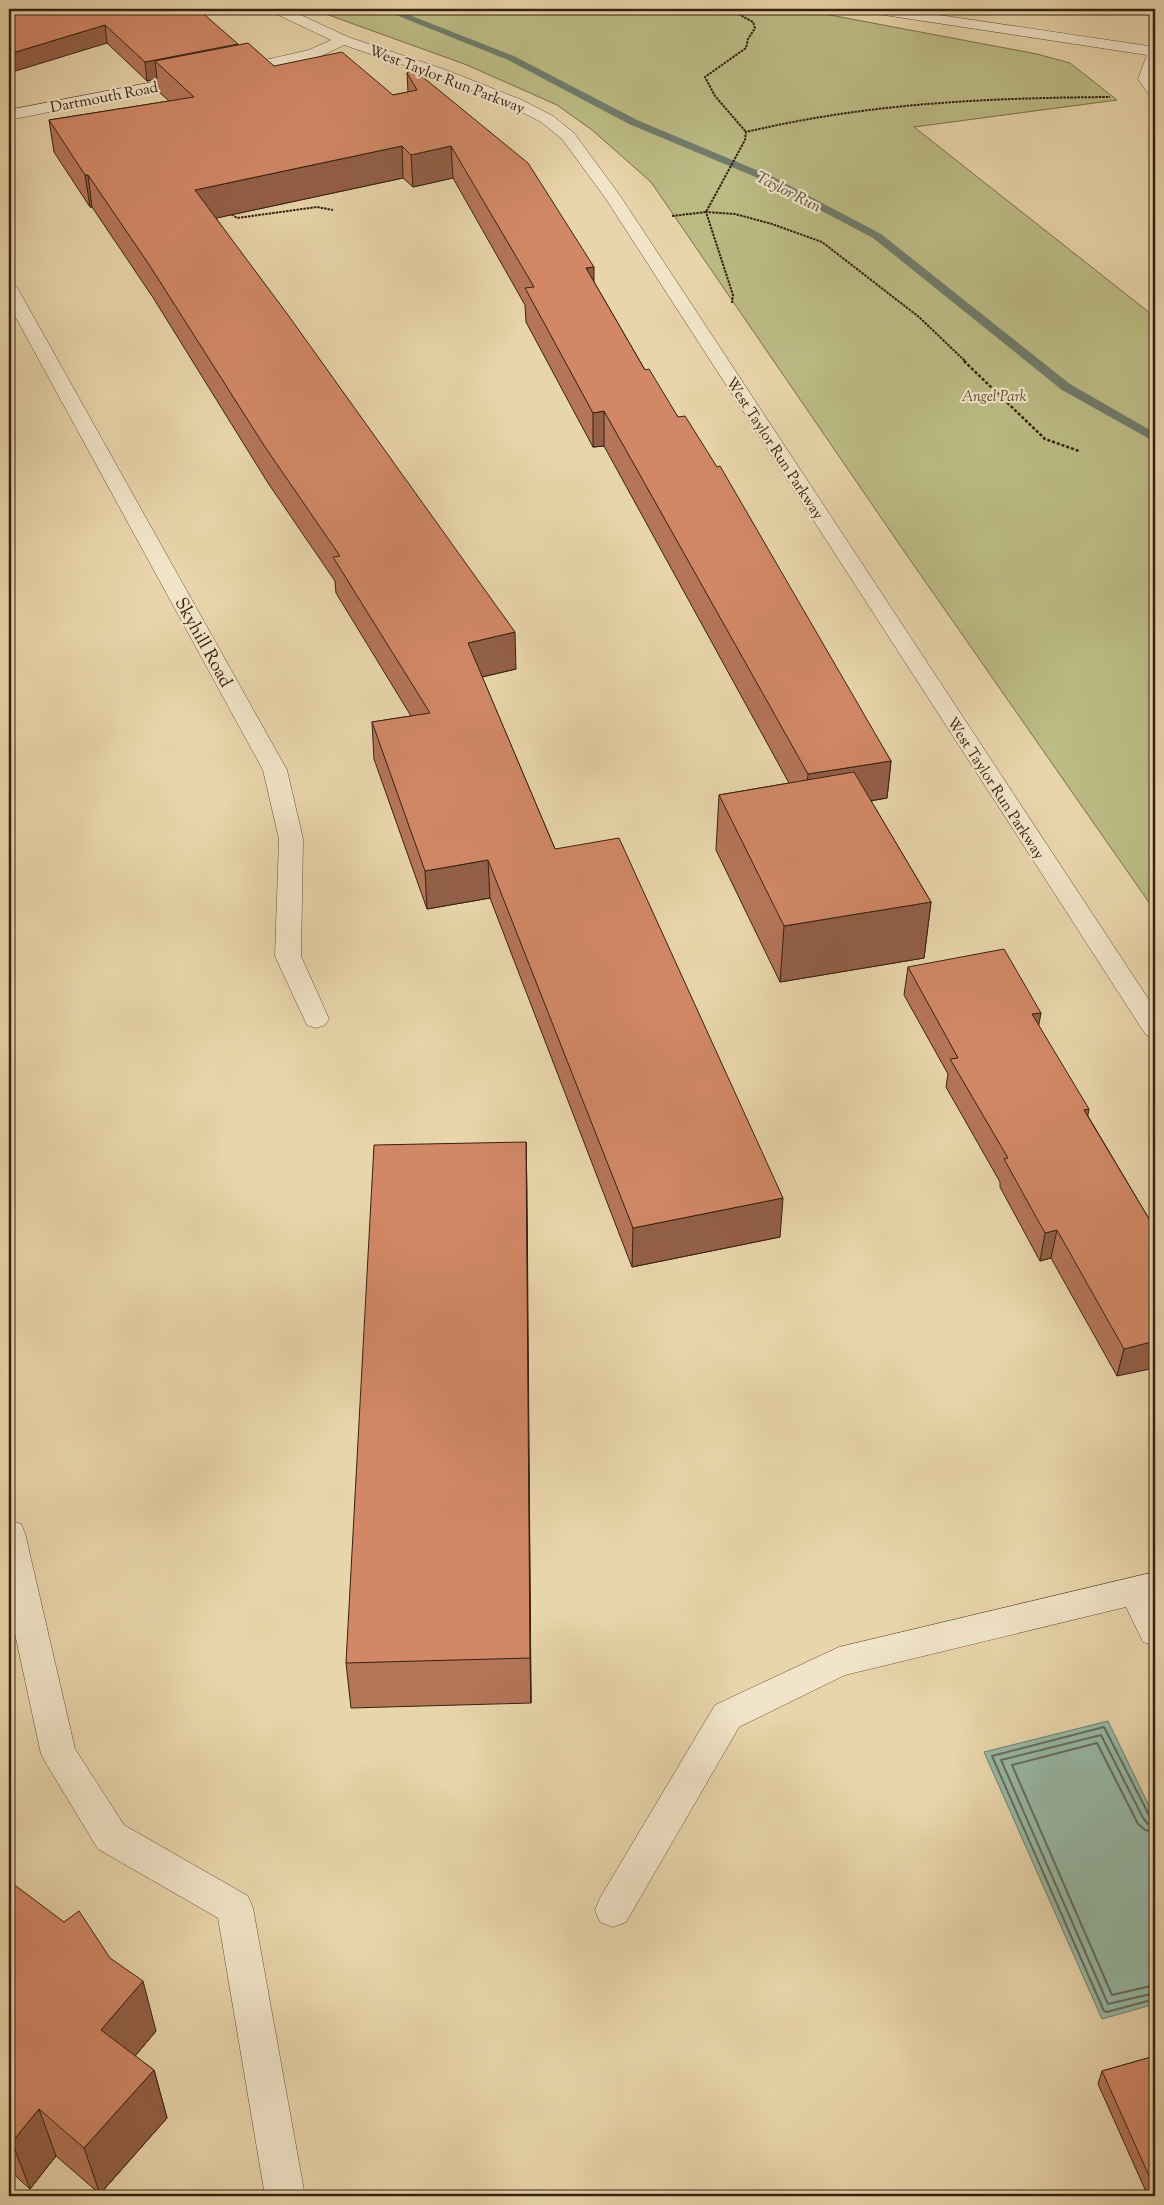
<svg xmlns="http://www.w3.org/2000/svg" width="1164" height="2205" viewBox="0 0 1164 2205" font-family="'Sorts Mill Goudy',serif">
<rect width="100%" height="100%" fill="#e9d5ab"/>
<filter id="stains"><feTurbulence type="fractalNoise" baseFrequency=".004" numOctaves="4"/><feColorMatrix values="0 0 0 0 .2 0 0 0 0 .09 0 0 0 0 .02 0 0 0 .5 -.17"/></filter>
<radialGradient id="worn" r=".72"><stop offset=".6" stop-color="#630" stop-opacity="0"/><stop offset="1" stop-color="#630" stop-opacity=".3"/></radialGradient>
<!-- green -->
<path fill="#bcbc85" stroke="#7a6e4a" d="M312 9H798L1037 54 1070 63 1117 100 914 127 1155 317V911L906 554 651 182 592 130 557 105 467 65Z"/>
<!-- water -->
<path fill="#97b9a7" stroke="#717c6b" d="M1108 1721 1155 1818V2004L1102 2019 984 1752Z"/>
<g fill="none" stroke-linecap="round" stroke-linejoin="round">
<!-- shore -->
<path stroke="#676d5c" stroke-width="2" d="M1155 1819 1149 1815 1104 1727 992 1756 1104 2011 1107 2012 1155 1999
M1155 1825 1148 1824 1143 1818 1101 1735 1001 1760 1108 2004 1155 1993
M1155 1832 1145 1830 1138 1824 1097 1743 1012 1765 1112 1995 1155 1985"/>
<!-- stream -->
<path fill="#717c6b" fill-rule="evenodd" d="M381 9H394L514 56 637 120 773 177 881 234 1070 384 1155 433V442L1062 390 873 238 765 181 629 124 508 60Z"/>
<!-- minor casing -->
<g stroke="#644e37" stroke-width="1">
<path id="minor" d="M270 9H288L348 37 446 70 522 100 553 116 574 133 621 197 1155 1009V1038L1146 1035 606 199 562 139 541 122 510 106 436 76 344 45 319 57 235 76 230 74 227 71 230 68 309 50 331 40 272 12Z
M864 9H899L1155 47V97L1149 95 1138 79 1147 55 871 13 866 12Z
M195 74 200 76 203 79 200 82 9 120V110Z
M9 284 15 285 18 289 287 770 303 839 301 956 329 1019 325 1025 316 1028 307 1025 275 956 279 839 263 770 9 305Z
M9 1520 21 1524 25 1533 75 1749 124 1825 248 1896 253 1908 305 2196H265L218 1918 98 1849 47 1765 41 1754 9 1606Z
M1155 1572V1646L1143 1642 1126 1607 845 1675 739 1727 626 1922 613 1927 600 1922 595 1910 600 1898 715 1705 839 1647Z"/>
</g>
<!-- path-far1 -->
<path stroke="#372110" stroke-width="2" stroke-dasharray="2.5 1" stroke-linecap="butt" d="M729 9 753 22 755 28 748 39 746 48 705 77 715 96 746 132
M229 212 237 218 317 207 333 210
M672 216 706 212 745 140 746 132C869 103 985 98 1110 97
M732 303 733 295 706 212 735 214 772 224 822 242 919 317 966 362"/>
<!-- path -->
<path stroke="#372110" stroke-width="2.5" stroke-dasharray="3 2" stroke-linecap="butt" d="M964 361 1045 439 1079 451"/>
<!-- minor -->
<use href="#minor" fill="#f1e4c8" fill-rule="evenodd"/>
</g>
<!-- wall -->
<path fill="#b57559" stroke="#372110" d="M9 9 238 45 274 66 393 95 408 92 407 73 594 282 645 370 678 417 891 761 887 798 871 801 931 902 924 958 780 982 716 850 719 795 789 783 604 446 593 447 526 322 525 305 453 178 413 187 403 178 216 218 516 669 482 677 555 849 780 1237 632 1267 490 898 427 909 374 759 372 722 411 716 336 593 335 581 268 483 154 299 92 207H90L54 152 49 120 169 101 159 92 157 79 147 81 107 43Z
M908 967 1039 1026 1088 1116 1155 1229 1117 1376 1051 1258 1040 1261 1000 1187V1182L946 1087 948 1074 904 995Z
M526 1142 531 1703 351 1708 346 1663Z
M9 1877 12 1883 156 2031 135 2056 154 2070 167 2118 100 2194 56 2156 30 2189 9 2170Z
M1155 2056V2196H1148L1098 2084 1102 2071Z"/>
<!-- shaded-wall -->
<path fill="#935f48" stroke="#372110" d="M105 25 107 43 9 73V54Z
M238 44 240 63 155 61 157 79 147 81 145 62Z
M402 146 403 178 198 222 195 190Z
M451 146 453 178 413 187 411 155Z
M85 175H88L92 207H90Z
M594 267V300L586 268Z
M604 411V446L593 447V413Z
M515 632 516 669 469 680 468 643Z
M891 761 887 798 805 811 808 774Z
M488 860 490 898 427 909 425 871Z
M931 902 924 958 780 982 784 926Z
M1041 1013 1036 1040 1032 1014Z
M1089 1109 1084 1137V1110Z
M526 1142 527 1189 531 1703 530 1658Z
M783 1198 780 1237 632 1267 633 1228Z
M1057 1230 1051 1258 1040 1261 1045 1233Z
M1155 1341V1368L1117 1376 1124 1349Z
M143 1981 156 2031 116 2079 101 2030Z
M154 2070 167 2118 100 2194 84 2148Z
M39 2109 56 2156 30 2189 12 2142Z"/>
<!-- building -->
<path fill="#d28867" stroke="#372110" d="M9 9H198L238 44 145 62 105 25 9 54Z
M248 43 274 66 342 52 393 95 417 90 407 73 413 69 528 163 594 267 586 268 645 370 649 369 678 417 685 416 717 467 720 466 891 761 808 774 604 411 593 413 525 288 534 287 451 146 411 155 402 146 195 190 288 315 515 632 468 643 555 849 619 838 783 1198 633 1228 488 860 425 871 372 722 430 713 333 557 340 556 265 447 150 266 88 175H85L49 120 194 97 155 61Z
M854 772 931 902 784 926 719 795Z
M1004 949 1041 1013 1032 1014 1089 1109 1084 1110 1155 1229V1341L1124 1349 1057 1230 1045 1233 1004 1159 1008 1158 950 1059 958 1058 908 967Z
M526 1142 530 1658 346 1663 374 1145Z
M9 1877 12 1883 64 1922 79 1911 110 1958 143 1981 101 2030 154 2070 84 2148 39 2109 12 2142 9 2140Z
M1155 2056V2189L1102 2071Z"/>
<g text-anchor="middle" stroke-width="4.5" stroke-linejoin="round" paint-order="stroke">
<!-- far-street labels -->
<g font-size="15" fill="#372110" stroke="#f1e4c8">
<text transform="translate(447 79) rotate(21)" y="5">West Taylor Run Parkway</text>
<text transform="translate(104 97) rotate(-11)" y="5">Dartmouth Road</text>
<text transform="translate(775 448) rotate(57)" y="5">West Taylor Run Parkway</text>
<text transform="translate(996 788) rotate(57)" y="5">West Taylor Run Parkway</text>
</g>
<!-- far-park labels -->
<g font-size="15" font-style="italic" fill="#58482d" stroke="#f1e4c8">
<text x="994" y="401">Angel Park</text>
</g>
<!-- far-water labels -->
<g font-size="16" font-style="italic" fill="#544f3d" stroke="#f1e4c8">
<text transform="translate(789 191) rotate(27)" y="6">Taylor Run</text>
</g>
<!-- street labels -->
<g font-size="18" fill="#372110" stroke="#f1e4c8">
<text transform="translate(204 642) rotate(61)" y="6">Skyhill Road</text>
</g>
</g>
<!-- margin -->
<rect width="1164" height="2205" fill="none" stroke="#e9d5ab" stroke-width="30"/>
<rect x="10" y="10" width="1144" height="2185" fill="none" stroke="#372110" stroke-width="2.5"/>
<rect x="15" y="15" width="1134" height="2175" fill="none" stroke="#372110"/>
<rect width="100%" height="100%" filter="url(#stains)"/>
<rect width="100%" height="100%" fill="url(#worn)"/>
</svg>
